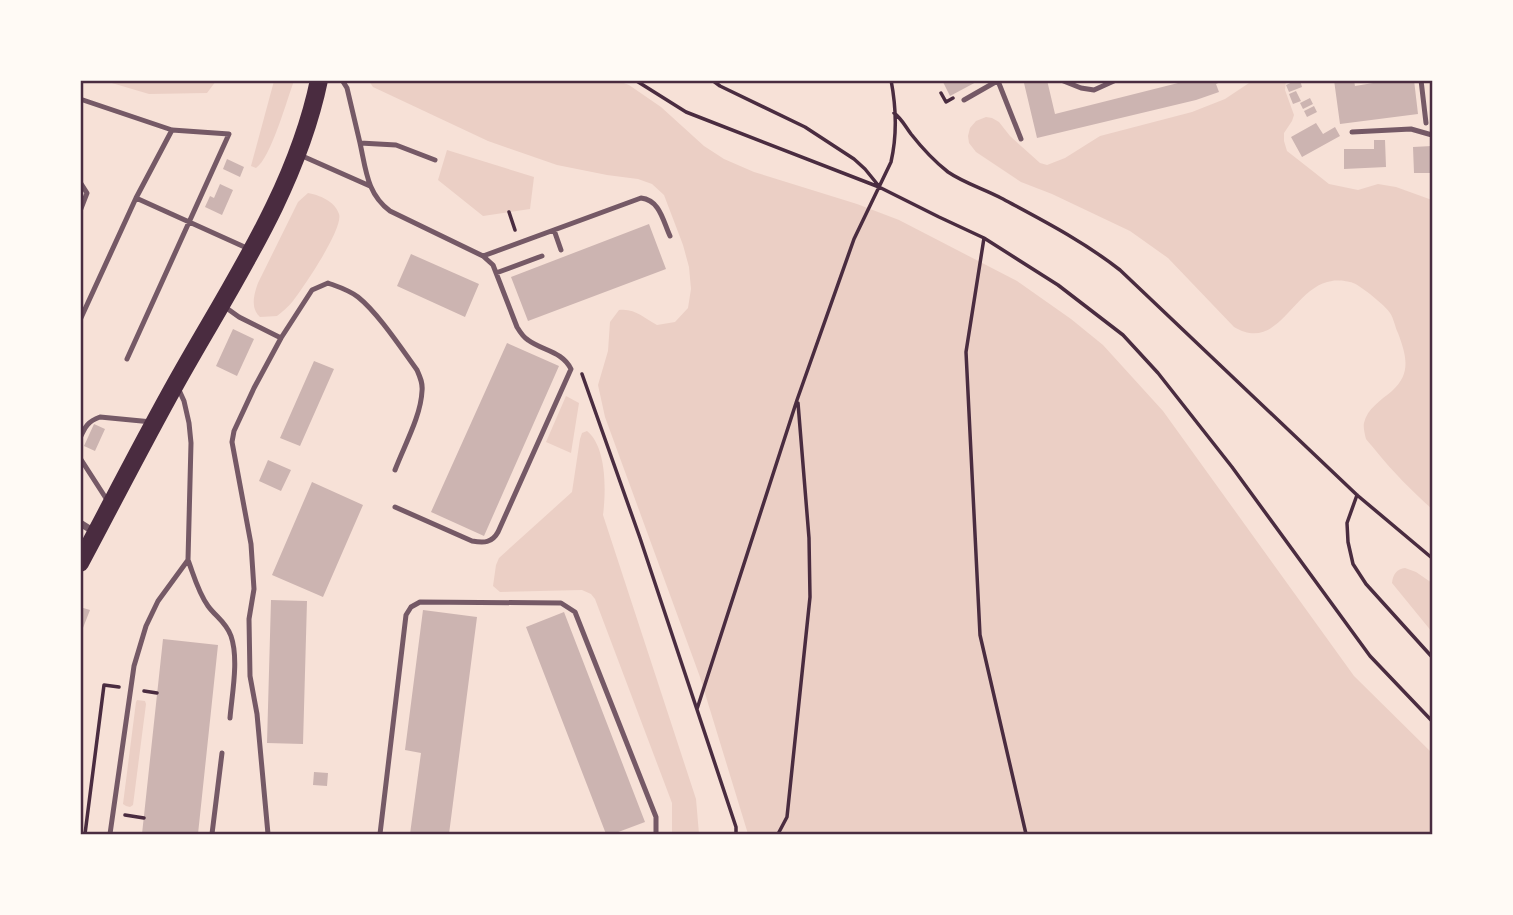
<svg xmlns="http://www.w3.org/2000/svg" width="1513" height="915" viewBox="0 0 1513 915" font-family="'DM Sans',sans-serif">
<rect width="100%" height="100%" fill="#f7e1d7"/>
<!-- green -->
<path fill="#ebcfc5" d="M105 81H216L207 93 149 94Z
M274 81H294C287 99 271 158 256 168L251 166Z
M369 81H618L629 85 661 107 704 146 724 159 754 172 857 204 899 220 1017 281 1071 319 1103 345 1163 411 1354 676 1432 753V834H748L700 677 605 417 598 385 608 351 610 322 619 310C635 308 644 318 657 325L675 322 688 308 691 289 689 267 683 245 664 195 652 184 638 179 607 175 557 165 488 141 373 87Z
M1252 81H1286L1285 90 1294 115 1292 121 1284 133V141L1287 151 1310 169 1329 184 1358 190 1378 184 1396 187 1432 200V509C1412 491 1393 472 1376 451 1373 447 1369 443 1366 439 1365 435 1363 427 1364 423 1367 409 1381 400 1392 391 1412 373 1406 355 1398 333 1395 327 1394 319 1390 313 1387 307 1360 285 1353 283 1348 281 1337 280 1332 281 1293 286 1279 354 1234 327L1168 258 1130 231 1052 194 1021 182 976 152 969 143 968 136 970 128 976 121 986 117 992 118 999 122 1010 136 1040 163 1047 165 1065 158 1100 136 1192 112 1225 99Z
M447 150 534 177 530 209 483 216 438 180Z
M308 193C319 195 335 201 339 214 344 228 303 288 293 301 288 307 283 311 277 316L260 317C250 308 254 294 258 283L298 202Z
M566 396 579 403 571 453 546 442Z
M587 431C607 447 606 492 603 515L696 799 699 834H672V803L595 599 591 594 582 590 500 592 493 586 496 565 499 558 572 492 580 439 582 433Z
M1405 568 1416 572 1432 583V632L1392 583C1393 574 1397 569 1405 568Z
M137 700 145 701 146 704 133 805 130 807 126 806 123 804 136 702Z"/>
<!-- building -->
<path fill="#ccb4b1" d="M942 80H980L950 96Z
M1036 80H1047L1055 114 1190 80 1223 81 1216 84 1219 92 1196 100 1037 138 1024 83Z
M1297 80H1300L1302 87 1289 92 1286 85Z
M1334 80H1354L1355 86 1373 83V80H1414L1418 114 1340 124Z
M1296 91 1301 101 1293 104 1289 94Z
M1310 98 1313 104 1303 109 1300 103Z
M1314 106 1317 112 1307 117 1304 111Z
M1316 123 1323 134 1335 127 1340 136 1302 157 1291 137Z
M1374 140H1385L1386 167 1344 169V149H1374Z
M1432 146V173H1414L1413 147Z
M227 159 244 167 240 177 223 169Z
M220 184 233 190 222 215 205 207 210 196 214 198Z
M649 224 666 269 528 321 511 277Z
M411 254 479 284 465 317 397 286Z
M233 329 254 339 237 376 216 366Z
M507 343 559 366 484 536 431 512Z
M314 361 334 369 300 446 280 438Z
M94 424 105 429 95 451 84 446Z
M268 460 291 470 281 491 259 481Z
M312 482 363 505 323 597 272 575Z
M271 600 307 601 303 744 267 743Z
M80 607 90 610 81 633H80Z
M423 610 477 617 449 834H410L421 753 405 750Z
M564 612 645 822 613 834H606L526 627Z
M163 639 218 645 198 834H142Z
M314 772 328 773 327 786 313 785Z"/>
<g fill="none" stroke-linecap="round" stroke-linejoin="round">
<!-- path -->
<path stroke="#4a2c40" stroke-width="3.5" d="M635 80 686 112 879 187 939 217 984 238 1058 285 1123 335 1158 373 1232 467 1370 656 1432 721
M712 80 720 86 805 127 854 159 865 169 878 185
M941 93 946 102 953 98
M894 113C902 119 905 126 911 134 922 148 934 161 948 172 964 183 984 189 1001 198 1042 220 1083 241 1120 270L1357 495 1432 558
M509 212 515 230
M984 238 966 352 980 635 1026 834
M582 374 640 538 736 827V834
M1357 495 1347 523 1348 542 1353 564 1366 584 1432 657
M144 691 157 693
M697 709 797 400 854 239 891 162C897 136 896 106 891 80
M125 815 144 818
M85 834 104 685 119 687
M778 834 787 817 810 597 809 538 798 403"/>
<!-- service -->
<path stroke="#755966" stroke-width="5" d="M342 80 347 88 360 143 396 145 435 160
M1061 80 1081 88 1094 90 1116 80
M1421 80 1426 123
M998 81 1021 139
M80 99 172 130 229 134 127 359
M964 100 999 80
M1352 132 1411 129 1432 135
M360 143C366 170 367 194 390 211L483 256 493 265 517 327C520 332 523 337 528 340 543 351 562 351 571 369L498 532C492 543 484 543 472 541L395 507
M300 155 370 186
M80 182 87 193 80 211
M136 198 249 249
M554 230 561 250
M483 256 641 198C660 200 663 221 670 236
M496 273 542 256
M225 307 239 317 281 338 254 388 234 431 232 442 251 544 254 589 249 619 250 676 257 714 268 834
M80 320 136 198 172 130
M281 338 312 290 328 283C339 287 349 290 358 297 378 313 401 348 417 370 420 377 423 383 422 391 421 416 404 446 395 470
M80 438C85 427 88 421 100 417L152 422
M80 458 109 503
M188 560C194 576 198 592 208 606 216 617 226 622 231 636 239 659 232 694 230 718
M110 834 134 666 146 626 158 601 188 560 191 443 189 423 184 401 179 390
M212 834 222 753
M380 834 406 615 411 607 420 602 561 603 575 612 656 817V834"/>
<!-- minor -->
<path stroke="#755966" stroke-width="7" d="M80 523 96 533"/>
<!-- primary -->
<path stroke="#4a2c40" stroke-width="18" d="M80 563C112 503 143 442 176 383 230 286 296 191 319 80"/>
</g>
<!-- border -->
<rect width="1513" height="915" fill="none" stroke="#fffaf5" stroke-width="164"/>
<rect x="82" y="82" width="1349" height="751" fill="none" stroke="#4a2c40" stroke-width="2.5"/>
</svg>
